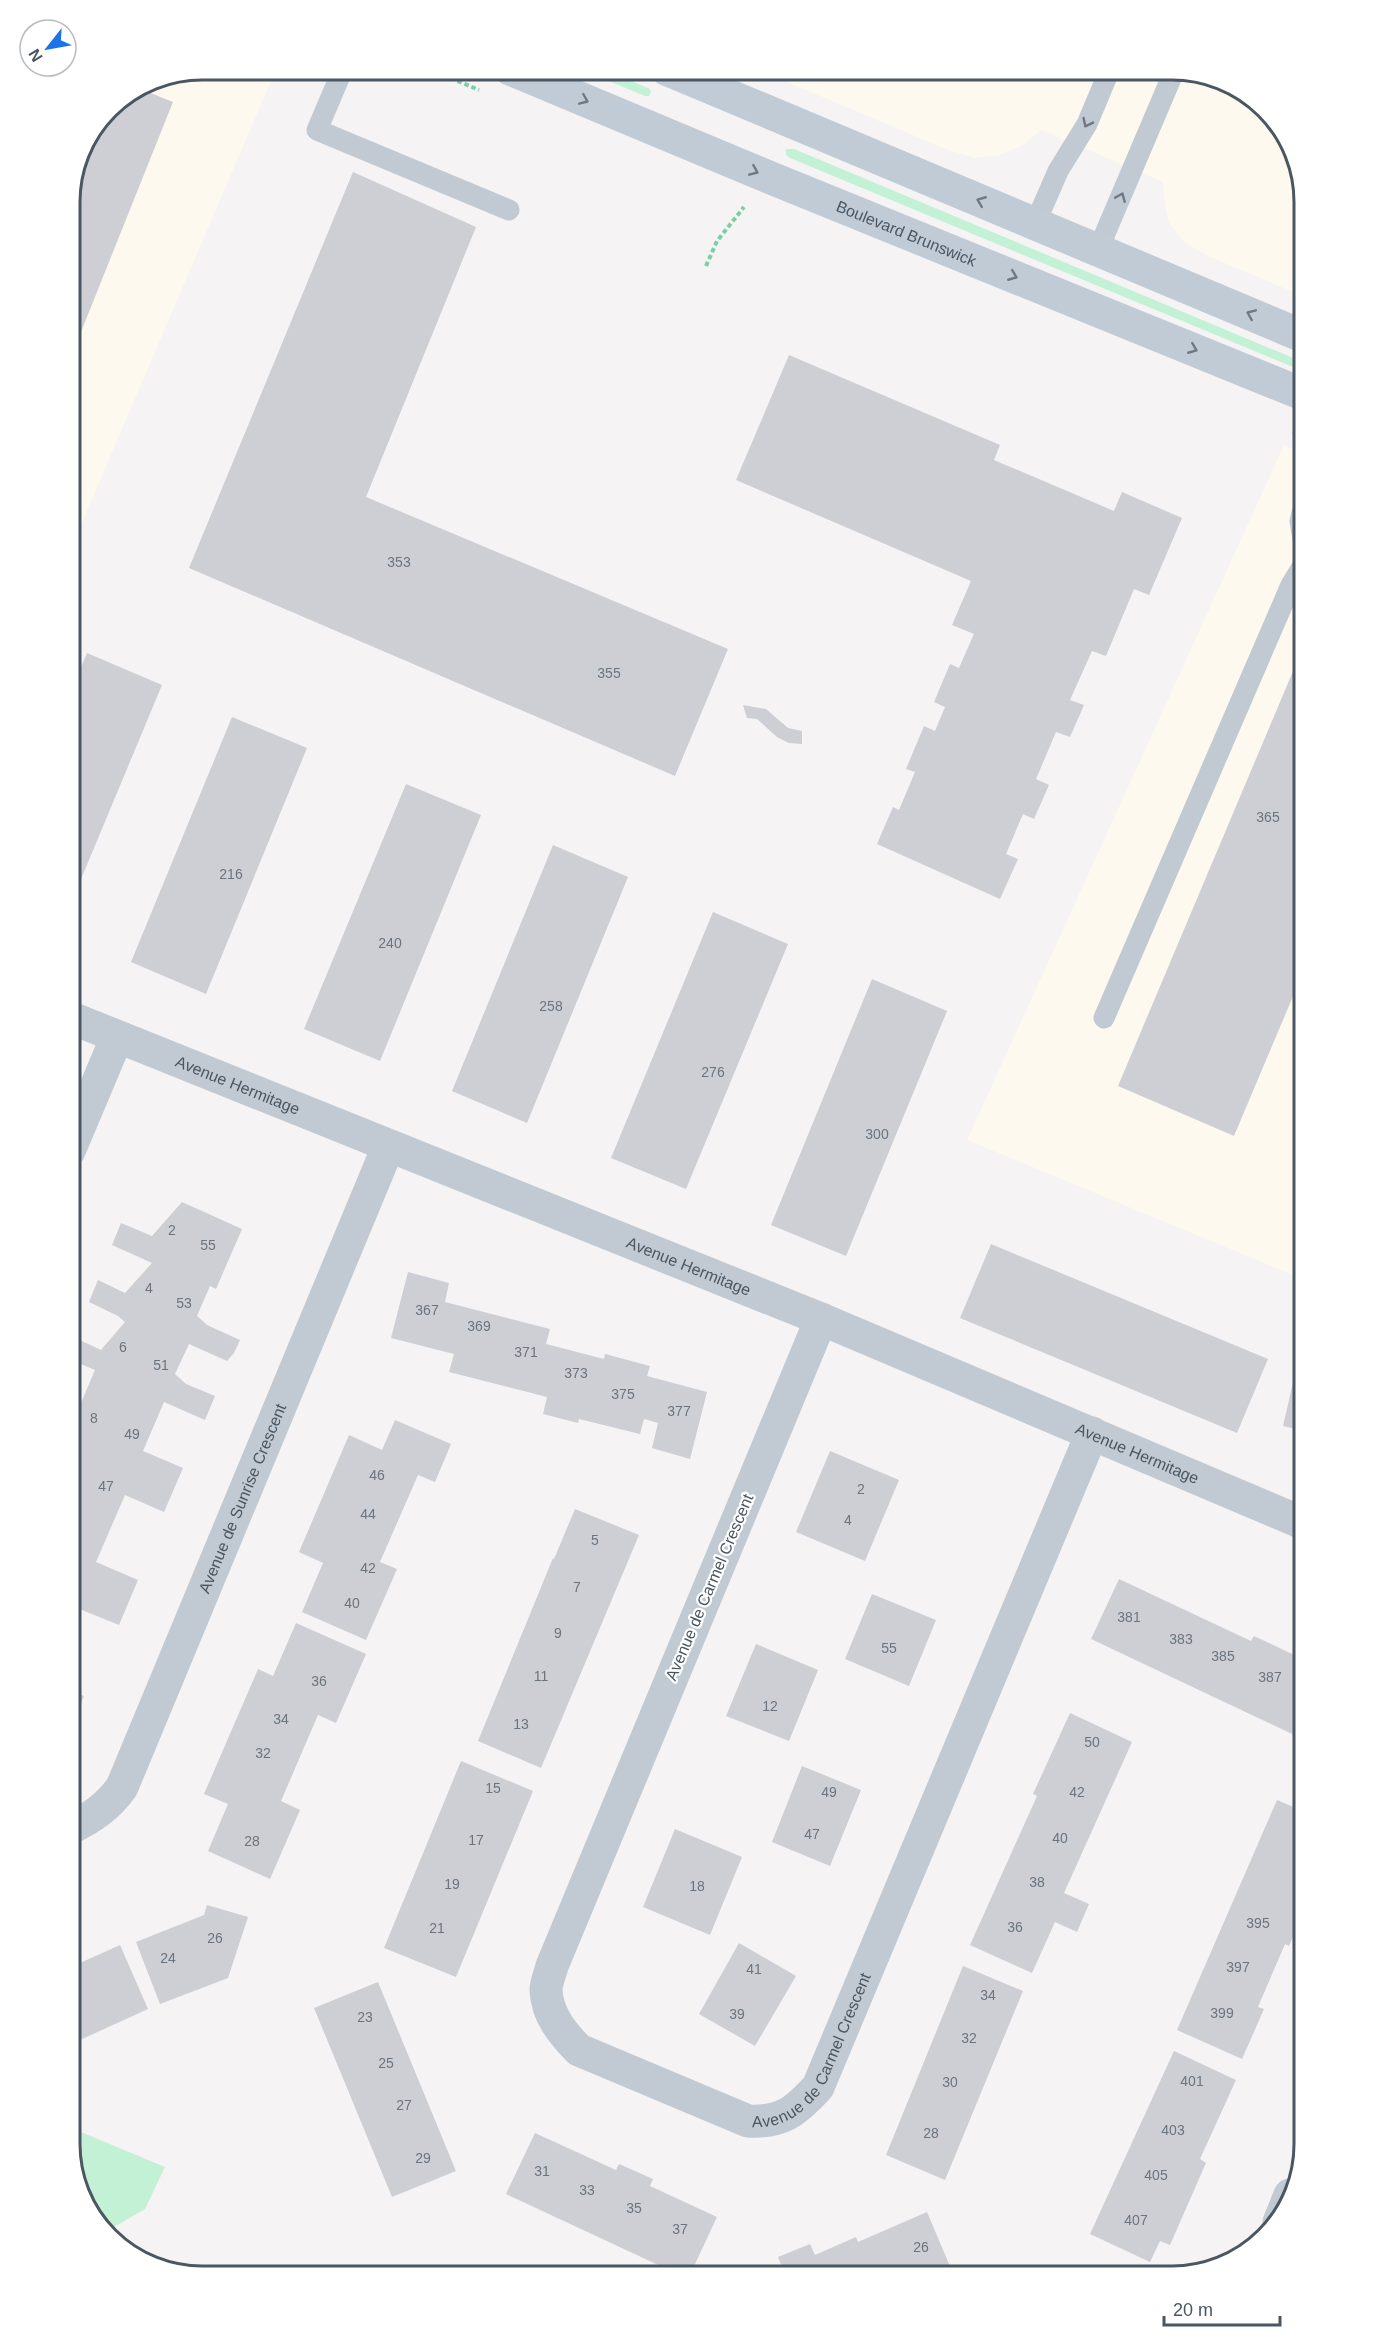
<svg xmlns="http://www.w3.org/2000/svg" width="1374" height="2346" viewBox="0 0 1374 2346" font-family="Arial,sans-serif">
<rect width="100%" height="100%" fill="#f5f3f3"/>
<!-- commercial -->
<path fill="#fdf9ef" d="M201 69H276L69 553V193L108 107 151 79Z
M756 69H1182L1247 91 1292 143 1305 201V297L1208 256 1185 243 1169 223 1165 205 1163 182 1042 130 1021 146 1000 155 975 158 948 150Z
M1284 445 1305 455V1260L1298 1277 967 1140Z"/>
<!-- green -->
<path fill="#c3f1d5" d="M580 69H603L650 89 651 92 649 96H645Z
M786 149H794L1305 363V372L790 158 786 155Z
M69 2127 165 2167 145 2209 107 2231 82 2203 69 2145Z"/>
<!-- building -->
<path fill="#cdcfd5" d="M138 88 173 102 69 362V193L79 150 108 107Z
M353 172 476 227 366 497 728 649 675 776 189 568Z
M789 355 1000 445 994 460 1114 511 1122 492 1182 518 1149 595 1134 589 1106 656 1092 651 1070 700 1084 705 1070 737 1056 732 1036 779 1049 785 1034 819 1023 814 1006 854 1018 859 1000 899 877 844 893 807 899 810 915 772 906 769 924 726 935 731 945 707 934 702 950 664 959 668 974 634 952 625 971 581 736 480Z
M87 653 162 685 69 908V696Z
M1296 664 1305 667V968L1234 1136 1118 1086Z
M743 705 766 709 788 728 802 731V744L789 743 777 737 757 719 747 718Z
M232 717 307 748 206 994 131 962Z
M406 784 481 815 380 1061 304 1029Z
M553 845 628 877 527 1123 452 1091Z
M713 912 788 944 686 1189 611 1158Z
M872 979 947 1011 846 1256 771 1225Z
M182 1202 242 1229 216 1289 210 1286 197 1316 207 1325 240 1340 234 1353 227 1361 189 1344 175 1374 186 1384 215 1396 205 1420 164 1402 143 1451 183 1468 164 1512 125 1495 96 1562 138 1580 119 1625 77 1608 69 1625V1423L72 1424 95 1370 69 1359V1341L71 1336 101 1350 125 1322 118 1316 89 1302 98 1280 125 1293 152 1263 112 1245 121 1223 152 1236Z
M991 1244 1268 1359 1237 1433 960 1318Z
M408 1272 449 1283 445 1302 550 1329 546 1344 604 1359 605 1354 650 1366 647 1376 707 1392 690 1459 652 1448 658 1423 644 1419 640 1434 579 1419 578 1423 543 1414 547 1397 449 1372 454 1354 391 1338Z
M1297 1365 1305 1367V1431L1283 1426Z
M395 1420 451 1444 435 1482 418 1475 380 1562 397 1569 366 1640 302 1612 323 1563 299 1552 349 1435 382 1450Z
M830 1451 899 1480 865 1561 796 1532Z
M575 1509 639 1535 541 1768 478 1741 553 1558 554 1559Z
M1119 1579 1251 1641 1254 1636 1305 1660V1740L1091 1639Z
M872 1594 936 1620 909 1686 845 1659Z
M296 1623 366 1654 336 1723 318 1715 281 1801 300 1810 270 1879 208 1851 228 1804 204 1794 258 1669 273 1676Z
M756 1644 818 1670 789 1741 726 1716Z
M69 1689 84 1696 69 1732Z
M1070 1713 1132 1742 1064 1893 1089 1904 1077 1932 1055 1922 1032 1973 970 1945 1037 1796 1033 1794Z
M461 1761 533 1791 456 1977 384 1948Z
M802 1766 861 1790 830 1866 772 1842Z
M1277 1800 1305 1812V1909L1289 1946 1285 1944 1258 2007 1264 2009 1242 2059 1177 2030Z
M675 1829 742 1857 710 1935 643 1907Z
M207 1905 248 1917 228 1978 160 2004 136 1942 204 1915Z
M739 1943 796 1976 755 2046 699 2014Z
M120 1945 148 2009 69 2045V1968Z
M963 1966 1023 1991 945 2180 886 2155Z
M378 1982 456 2171 392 2197 314 2008Z
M1174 2051 1236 2080 1200 2159 1206 2163 1170 2245 1160 2241 1150 2262 1090 2234Z
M535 2133 616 2170 619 2164 653 2179 650 2186 717 2217 689 2277H684L506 2194Z
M927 2212 952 2271 939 2277H775L784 2273 778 2257 810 2244 815 2255 856 2237 858 2242Z"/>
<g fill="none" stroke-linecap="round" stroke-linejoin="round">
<!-- path -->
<path stroke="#7ad0a6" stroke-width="4" stroke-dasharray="4.5 3" stroke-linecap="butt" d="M430 69 479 90
M706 266 717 241 744 207
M1293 432 1305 437"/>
<!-- lane -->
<path stroke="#c1cad2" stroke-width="21" d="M343 69 317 130 509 210
M1035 224 1058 171 1087 124 1110 69
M1098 250 1175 69
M1305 552 1300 521 1305 501
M1104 1018 1291 585 1305 562"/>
<!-- street -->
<g stroke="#c1cad2" stroke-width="33">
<path id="s1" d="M69 1017 821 1319 1305 1524"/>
<path d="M69 1151 117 1037"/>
<path id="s2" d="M821 1319 552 1966C550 1974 546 1983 546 1990 547 2015 563 2034 579 2050L748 2121C782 2123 796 2111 818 2087L1092 1433"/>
<path id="s3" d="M69 1829C91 1818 108 1807 122 1787L388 1147"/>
<path d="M1279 2222 1290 2195"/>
</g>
<!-- secondary -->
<g stroke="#c1cbd6" stroke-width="33">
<path id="s4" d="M510 69 771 178 1305 395"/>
<path d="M666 69 1305 337"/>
</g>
</g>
<!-- one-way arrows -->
<defs><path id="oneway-chevron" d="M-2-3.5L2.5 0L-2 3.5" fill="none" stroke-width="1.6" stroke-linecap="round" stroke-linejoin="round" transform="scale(1.5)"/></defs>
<g stroke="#6e7984">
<use href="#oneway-chevron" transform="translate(584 100) rotate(23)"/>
<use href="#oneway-chevron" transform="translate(754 171) rotate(23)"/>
<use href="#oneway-chevron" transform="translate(981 201) rotate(-158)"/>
<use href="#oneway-chevron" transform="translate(1013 276) rotate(22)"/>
<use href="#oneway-chevron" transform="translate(1251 314) rotate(-157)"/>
<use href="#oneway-chevron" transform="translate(1193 349) rotate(22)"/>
</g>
<g stroke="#6e7983">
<use href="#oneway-chevron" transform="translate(1087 123) rotate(116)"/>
<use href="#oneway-chevron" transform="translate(1121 197) rotate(-67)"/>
</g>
<g text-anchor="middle" stroke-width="4.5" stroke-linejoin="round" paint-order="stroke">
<!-- number labels -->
<g font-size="14" fill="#6b747e">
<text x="399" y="567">353</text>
<text x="609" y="678">355</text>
<text x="1268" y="822">365</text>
<text x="231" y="879">216</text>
<text x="390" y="948">240</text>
<text x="551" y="1011">258</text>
<text x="713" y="1077">276</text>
<text x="877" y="1139">300</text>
<text x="172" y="1235">2</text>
<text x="208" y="1250">55</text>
<text x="149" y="1293">4</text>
<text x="184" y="1308">53</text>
<text x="427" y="1315">367</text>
<text x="479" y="1331">369</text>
<text x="123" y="1352">6</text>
<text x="526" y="1357">371</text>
<text x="161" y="1370">51</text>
<text x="576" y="1378">373</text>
<text x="623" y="1399">375</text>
<text x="679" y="1416">377</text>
<text x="94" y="1423">8</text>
<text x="132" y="1439">49</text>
<text x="377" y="1480">46</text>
<text x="106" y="1491">47</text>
<text x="861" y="1494">2</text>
<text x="368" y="1519">44</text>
<text x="848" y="1525">4</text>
<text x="595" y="1545">5</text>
<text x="368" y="1573">42</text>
<text x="577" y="1592">7</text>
<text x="352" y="1608">40</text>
<text x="1129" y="1622">381</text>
<text x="558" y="1638">9</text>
<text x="1181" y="1644">383</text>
<text x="889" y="1653">55</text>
<text x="1223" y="1661">385</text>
<text x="541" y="1681">11</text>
<text x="1270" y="1682">387</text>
<text x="319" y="1686">36</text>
<text x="770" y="1711">12</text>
<text x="281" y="1724">34</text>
<text x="521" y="1729">13</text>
<text x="1092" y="1747">50</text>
<text x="263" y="1758">32</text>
<text x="493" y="1793">15</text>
<text x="829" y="1797">49</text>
<text x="1077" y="1797">42</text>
<text x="812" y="1839">47</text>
<text x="1060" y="1843">40</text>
<text x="476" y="1845">17</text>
<text x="252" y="1846">28</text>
<text x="1037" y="1887">38</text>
<text x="452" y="1889">19</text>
<text x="697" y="1891">18</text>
<text x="1258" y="1928">395</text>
<text x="1015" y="1932">36</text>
<text x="437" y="1933">21</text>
<text x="215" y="1943">26</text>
<text x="168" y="1963">24</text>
<text x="1238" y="1972">397</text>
<text x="754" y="1974">41</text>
<text x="988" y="2000">34</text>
<text x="1222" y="2018">399</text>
<text x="737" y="2019">39</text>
<text x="365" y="2022">23</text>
<text x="969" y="2043">32</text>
<text x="386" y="2068">25</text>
<text x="1192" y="2086">401</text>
<text x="950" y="2087">30</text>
<text x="404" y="2110">27</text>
<text x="1173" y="2135">403</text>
<text x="931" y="2138">28</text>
<text x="423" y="2163">29</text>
<text x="542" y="2176">31</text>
<text x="1156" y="2180">405</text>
<text x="587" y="2195">33</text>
<text x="634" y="2213">35</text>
<text x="1136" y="2225">407</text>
<text x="680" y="2234">37</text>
<text x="921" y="2252">26</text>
</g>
<!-- street labels -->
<g font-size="16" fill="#4a5661" stroke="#fff">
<text dy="6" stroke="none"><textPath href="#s4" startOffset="429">Boulevard Brunswick</textPath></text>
<text dy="6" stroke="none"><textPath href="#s1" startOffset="182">Avenue Hermitage</textPath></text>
<text dy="6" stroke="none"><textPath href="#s1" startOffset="668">Avenue Hermitage</textPath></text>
<text dy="6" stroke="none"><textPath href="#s1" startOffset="1154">Avenue Hermitage</textPath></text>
<text dy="6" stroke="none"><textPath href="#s3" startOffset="381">Avenue de Sunrise Crescent</textPath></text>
<text transform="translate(709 1587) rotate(-67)" y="6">Avenue de Carmel Crescent</text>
<text dy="6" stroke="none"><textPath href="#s2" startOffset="1083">Avenue de Carmel Crescent</textPath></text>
</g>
</g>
<!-- crop -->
<path d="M0 0H1374V2346H0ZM202 80H1172A122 122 0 0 1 1294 202V2144A122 122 0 0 1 1172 2266H202A122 122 0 0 1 80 2144V202A122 122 0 0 1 202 80Z" fill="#fff" fill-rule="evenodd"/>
<path fill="none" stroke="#4a5661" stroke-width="3" d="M202 80H1172A122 122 0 0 1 1294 202V2144A122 122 0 0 1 1172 2266H202A122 122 0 0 1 80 2144V202A122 122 0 0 1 202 80Z"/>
<!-- north arrow -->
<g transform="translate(48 48) rotate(239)"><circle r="28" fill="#ffffff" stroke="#b7bbc0" stroke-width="1.5"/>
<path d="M0-4.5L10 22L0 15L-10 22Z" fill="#1a73e8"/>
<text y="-9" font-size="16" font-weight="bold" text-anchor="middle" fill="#4a5661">N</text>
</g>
<!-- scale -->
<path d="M1164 2316v9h116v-9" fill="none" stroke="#4a5661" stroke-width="3"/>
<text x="1173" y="2316" font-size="18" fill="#4a5661" stroke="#ffffff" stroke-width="4.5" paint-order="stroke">20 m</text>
</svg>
